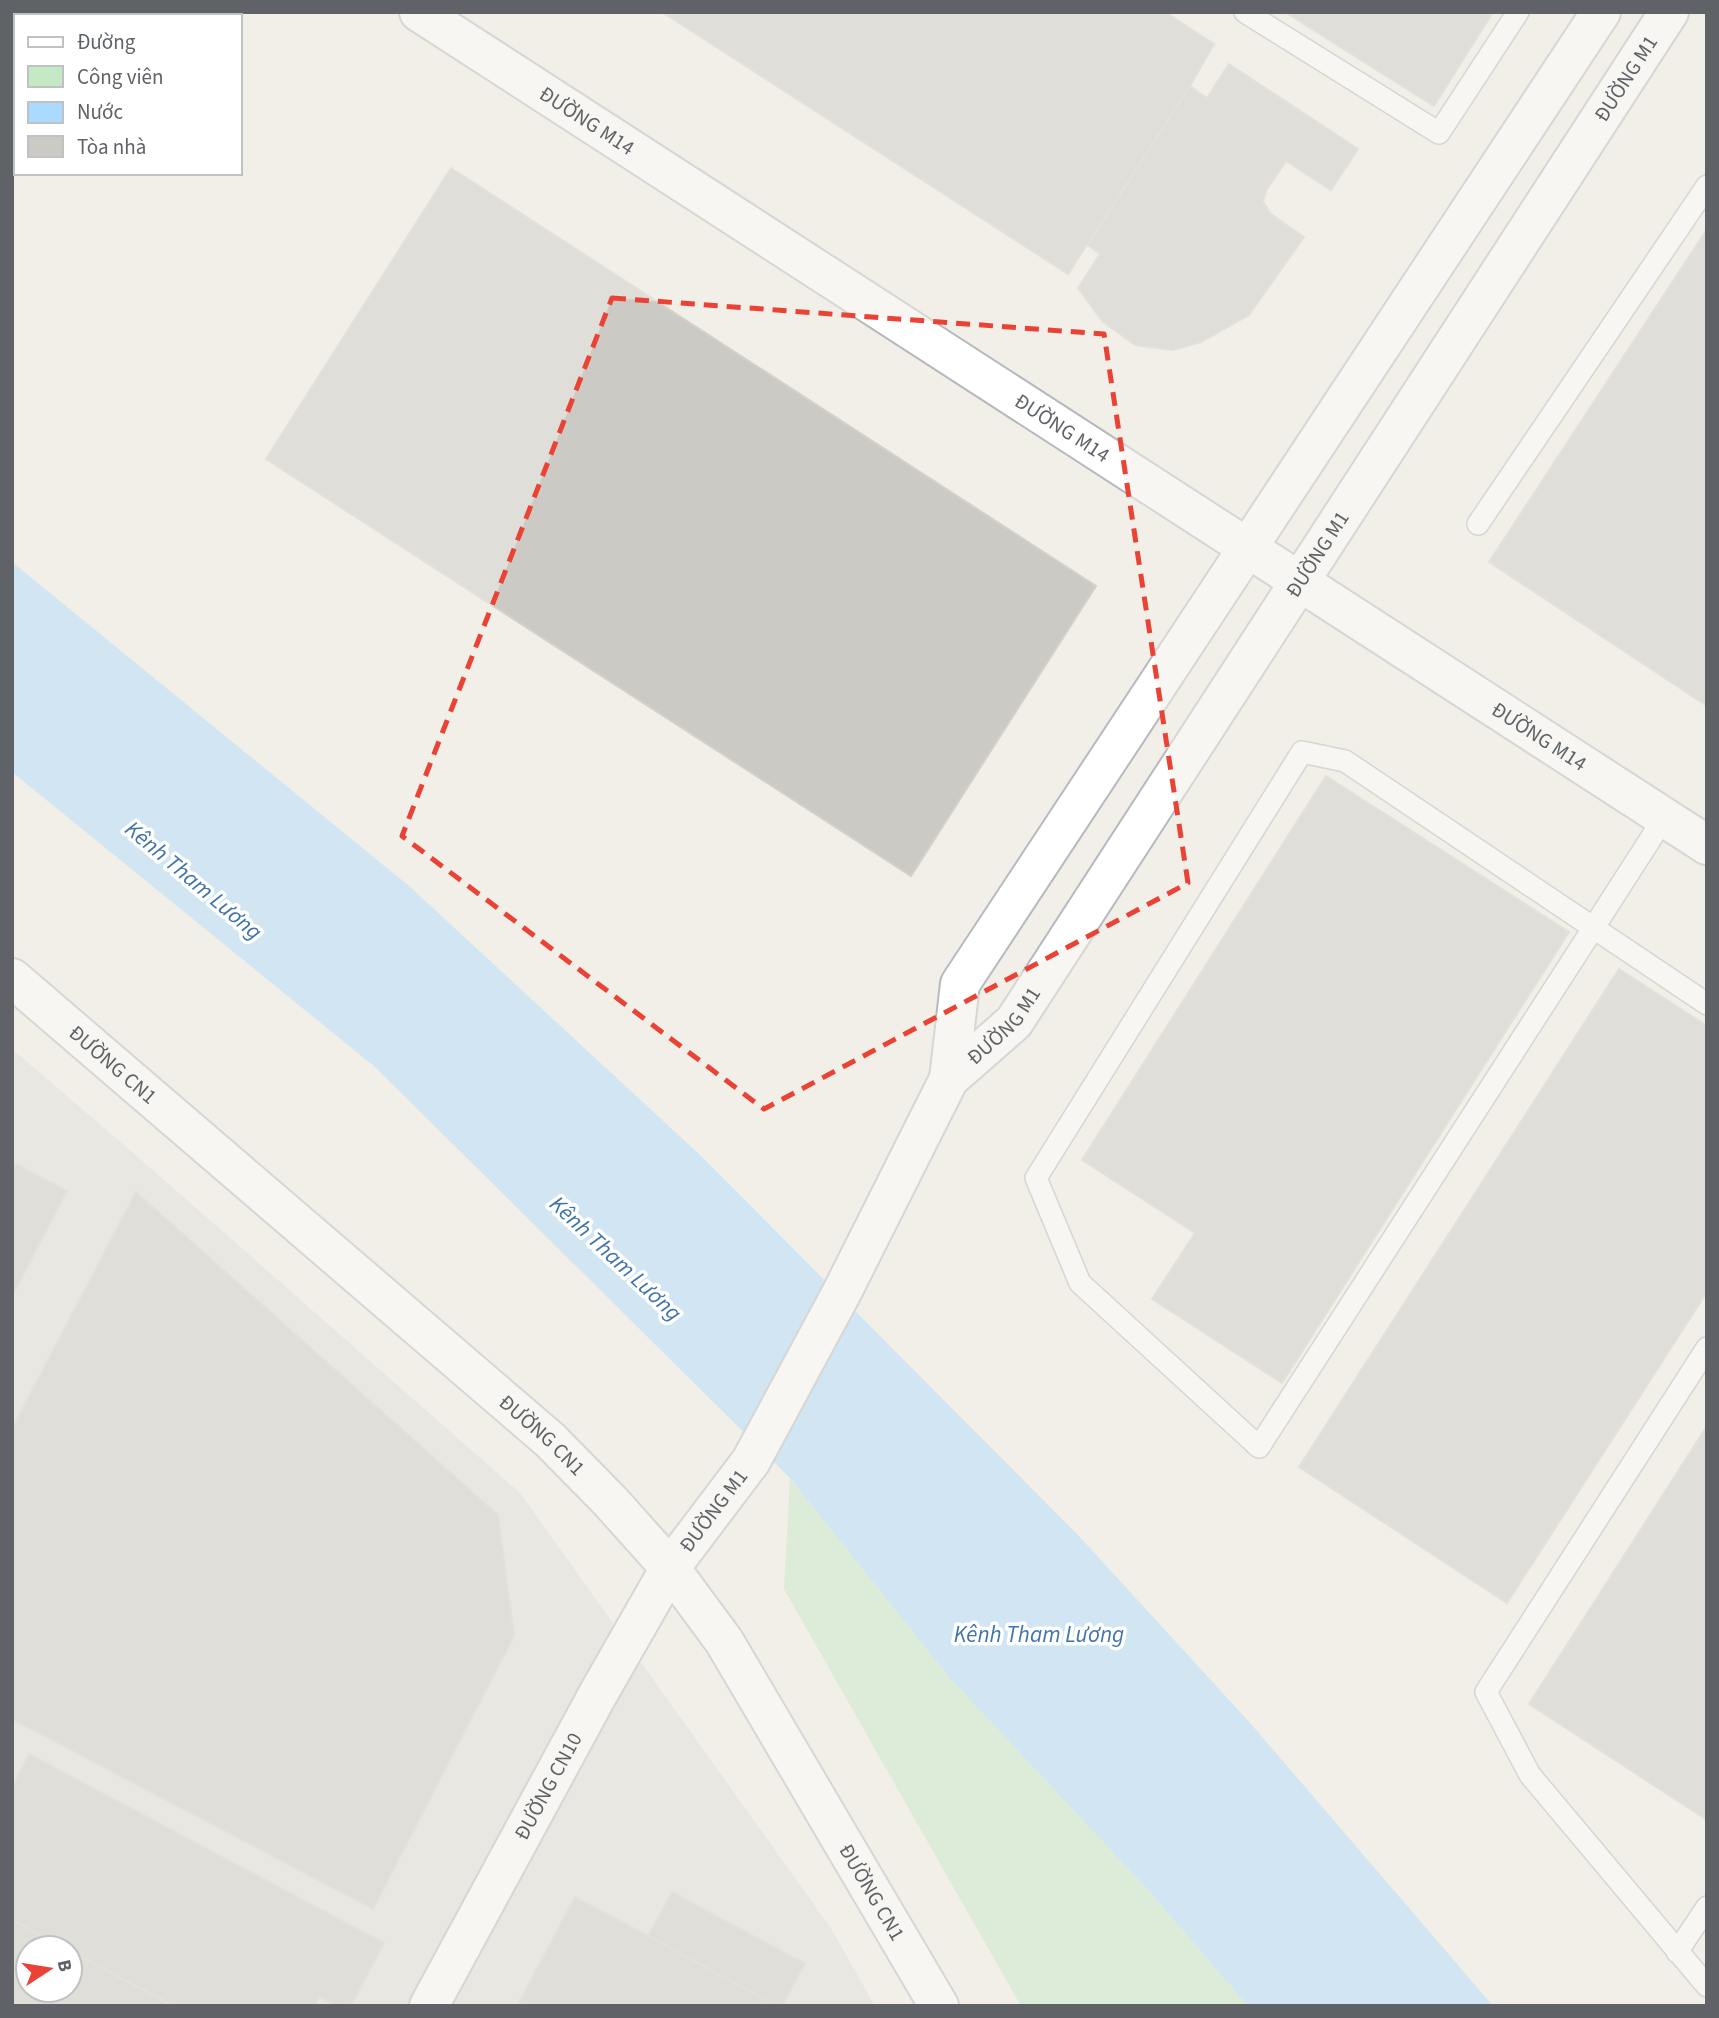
<svg xmlns="http://www.w3.org/2000/svg" width="1719" height="2018" viewBox="0 0 1719 2018" font-family="'Source Sans 3',sans-serif">
<rect width="100%" height="100%" fill="#f1efe8"/>
<!-- industrial -->
<path fill="#e0deda" fill-rule="evenodd" d="M12 1049 146 1164 520 1493 832 1930 875 2006H12ZM28 1948H70V1990H28Z"/>
<!-- green -->
<path fill="#c5e8c5" d="M790 1478 949 1677 1150 1892 1248 2006H1021L784 1589Z"/>
<!-- water -->
<path fill="#aadaff" d="M12 562 409 886 700 1155 1077 1534 1251 1724 1493 2006H1248L1150 1892 949 1677 790 1478 375 1067 12 772Z"/>
<!-- building -->
<path fill="#cccac5" stroke="#d6d1c6" stroke-width="2" d="M662 12H1165L1214 44 1190 86 1068 274Z
M1285 12H1493L1434 106Z
M1229 64 1358 149 1331 190 1286 161 1266 191 1263 202 1271 214 1304 237 1249 315 1201 342 1173 350 1135 345 1102 321 1078 288 1100 254 1088 245 1190 86 1207 98Z
M451 168 1096 586 911 876 266 459Z
M1707 229V706L1489 562Z
M1326 776 1569 932 1282 1383 1152 1299 1195 1233 1082 1160Z
M1619 969 1707 1026V1292L1507 1603 1299 1467Z
M12 1162 67 1191 12 1296Z
M136 1192 498 1515 514 1636 373 1909 12 1719V1429Z
M1707 1426V1820L1529 1704Z
M29 1754 384 1943 351 2006H337L320 1997 315 2006H174L70 1951V1948H64L12 1920V1787Z
M672 1892 805 1964 782 2006H777L648 1936Z
M575 1897 648 1936 777 2006H517Z
M12 1920 64 1948H28V1988L12 1979Z
M70 1951 166 2002 164 2006H62L32 1990H70Z
M12 1979 28 1988V1990H32L62 2006H12Z"/>
<g fill="none" stroke-linecap="round" stroke-linejoin="round">
<!-- lane casing -->
<g stroke="#b5b8bc" stroke-width="24">
<path id="lane" d="M1245 12 1439 133 1518 12
M1478 524 1707 186
M1664 818 1594 927 1259 1447 1080 1283 1036 1178 1302 752 1345 761 1707 1004
M1707 1348 1486 1692 1530 1775 1707 1986
M1677 1952 1707 1907"/>
</g>
<!-- street casing -->
<g stroke="#b5b8bc" stroke-width="42">
<g id="street">
<path id="s1" d="M419 12 1707 845"/>
<path id="s2" d="M429 2006 598 1694 670 1568"/>
</g>
</g>
<!-- secondary casing -->
<g stroke="#b6babf" stroke-width="42">
<g id="secondary">
<path id="s3" d="M12 978 550 1440 610 1501 670 1568 724 1641 939 2006"/>
<path id="s4" d="M949 1079 1014 1022 1669 12"/>
<path id="s5" d="M670 1568 751 1461 842 1292 949 1079 960 984 1601 12"/>
</g>
</g>
<!-- lane -->
<use href="#lane" stroke="#fff" stroke-width="21"/>
<!-- street -->
<use href="#street" stroke="#fff" stroke-width="38"/>
<!-- secondary -->
<use href="#secondary" stroke="#fff" stroke-width="38"/>
</g>
<!-- marked area -->
<path d="M0 0H1719V2018H0ZM612 298 1104 334 1188 883 764 1109 402 836Z" fill="#f1efe8" fill-opacity=".55" fill-rule="evenodd"/>
<path fill="none" stroke="#ea4335" stroke-width="5" stroke-dasharray="14 9" stroke-linejoin="round" d="M612 298 1104 334 1188 883 764 1109 402 836Z"/>
<g text-anchor="middle" stroke-width="7" stroke-linejoin="round" paint-order="stroke">
<!-- street labels -->
<g font-size="21" fill="#5f6368" stroke="#fff">
<text dy="7" stroke="none"><textPath href="#s4" startOffset="1211">ĐƯỜNG M1</textPath></text>
<text dy="7" stroke="none"><textPath href="#s1" startOffset="200">ĐƯỜNG M14</textPath></text>
<text dy="7" stroke="none"><textPath href="#s1" startOffset="766">ĐƯỜNG M14</textPath></text>
<text dy="7" stroke="none"><textPath href="#s4" startOffset="644">ĐƯỜNG M1</textPath></text>
<text dy="7" stroke="none"><textPath href="#s1" startOffset="1334">ĐƯỜNG M14</textPath></text>
<text dy="7" stroke="none"><textPath href="#s4" startOffset="77">ĐƯỜNG M1</textPath></text>
<text dy="7" stroke="none"><textPath href="#s3" startOffset="133">ĐƯỜNG CN1</textPath></text>
<text dy="7" stroke="none"><textPath href="#s3" startOffset="700">ĐƯỜNG CN1</textPath></text>
<text dy="7" stroke="none"><textPath href="#s5" startOffset="72">ĐƯỜNG M1</textPath></text>
<text dy="7" stroke="none"><textPath href="#s2" startOffset="250">ĐƯỜNG CN10</textPath></text>
<text dy="7" stroke="none"><textPath href="#s3" startOffset="1267">ĐƯỜNG CN1</textPath></text>
</g>
<!-- water labels -->
<g font-size="23" font-style="italic" fill="#4174aa" stroke="#fff">
<text transform="translate(194 880) rotate(40)" y="8">Kênh Tham Lương</text>
<text transform="translate(616 1258) rotate(43)" y="8">Kênh Tham Lương</text>
<text x="1039" y="1642">Kênh Tham Lương</text>
</g>
</g>
<!-- border -->
<rect width="1719" height="2018" fill="none" stroke="#5f6368" stroke-width="28"/>
<!-- legend -->
<rect x="14" y="14" width="228" height="161" fill="#ffffff" stroke="#bfc1c3" stroke-width="2"/>
<rect x="28" y="37" width="35" height="10" fill="#ffffff" stroke="#bfc1c3" stroke-width="2"/>
<text x="77" y="49" font-size="21" fill="#5f6368">Đường</text>
<rect x="28" y="66" width="35" height="21" fill="#c5e8c5" stroke="#bfc1c3" stroke-width="2"/>
<text x="77" y="84" font-size="21" fill="#5f6368">Công viên</text>
<rect x="28" y="102" width="35" height="21" fill="#aadaff" stroke="#bfc1c3" stroke-width="2"/>
<text x="77" y="119" font-size="21" fill="#5f6368">Nước</text>
<rect x="28" y="136" width="35" height="21" fill="#cccac5" stroke="#bfc1c3" stroke-width="2"/>
<text x="77" y="154" font-size="21" fill="#5f6368">Tòa nhà</text>
<!-- north arrow -->
<g transform="translate(49 1969) rotate(78)"><circle r="33" fill="#ffffff" stroke="#bfc1c3" stroke-width="2"/>
<path d="M0-5L12 26L0 18L-12 26Z" fill="#ea4335"/>
<text y="-10" font-size="19" font-weight="bold" text-anchor="middle" fill="#5f6368">B</text>
</g>
</svg>
